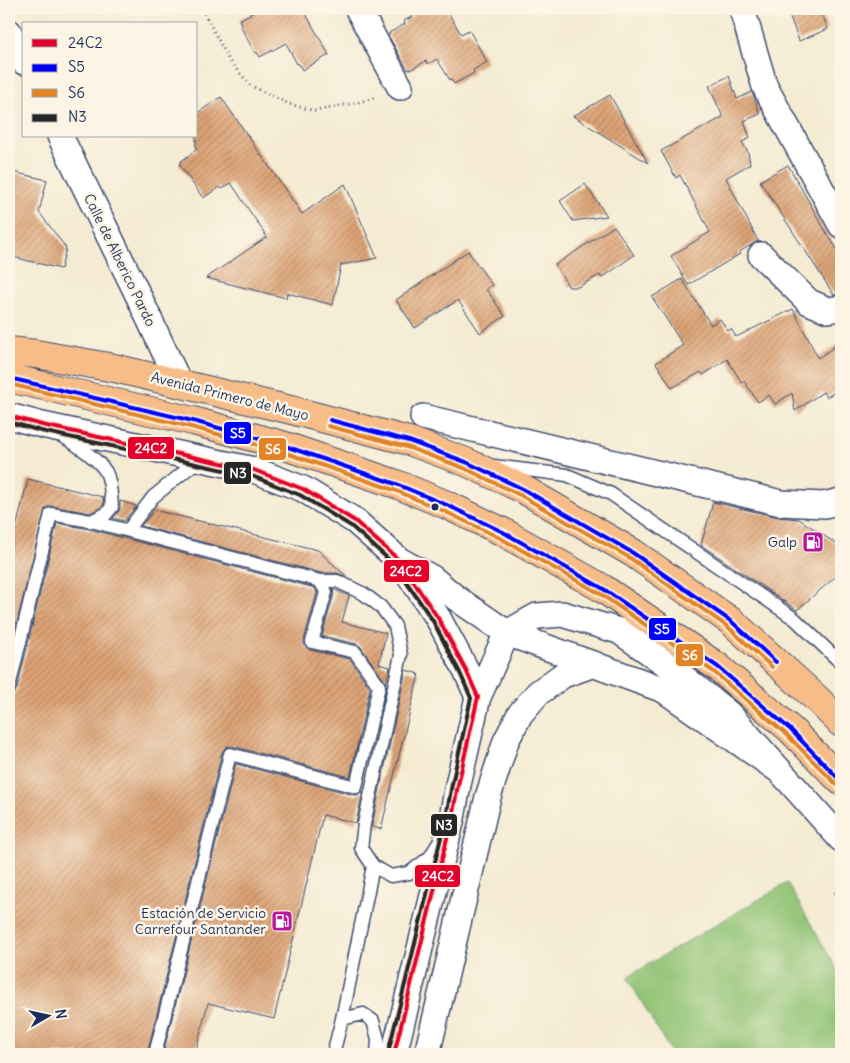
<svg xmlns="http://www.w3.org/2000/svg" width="850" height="1063" viewBox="0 0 850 1063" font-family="Delius,sans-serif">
<defs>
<pattern id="building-hatch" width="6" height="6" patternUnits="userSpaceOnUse" patternTransform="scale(1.25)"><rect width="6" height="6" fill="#dda375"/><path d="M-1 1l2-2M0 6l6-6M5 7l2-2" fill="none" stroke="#b28563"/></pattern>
</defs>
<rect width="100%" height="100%" fill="#fcf5e5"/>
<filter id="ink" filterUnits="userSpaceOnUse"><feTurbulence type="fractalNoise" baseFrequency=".02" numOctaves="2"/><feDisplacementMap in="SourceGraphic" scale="10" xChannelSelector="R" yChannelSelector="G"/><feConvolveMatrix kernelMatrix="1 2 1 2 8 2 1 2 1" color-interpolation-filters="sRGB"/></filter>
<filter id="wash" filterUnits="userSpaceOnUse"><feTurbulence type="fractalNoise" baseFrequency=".0096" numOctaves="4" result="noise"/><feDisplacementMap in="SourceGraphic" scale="20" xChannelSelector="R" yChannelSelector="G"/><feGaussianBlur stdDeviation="1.12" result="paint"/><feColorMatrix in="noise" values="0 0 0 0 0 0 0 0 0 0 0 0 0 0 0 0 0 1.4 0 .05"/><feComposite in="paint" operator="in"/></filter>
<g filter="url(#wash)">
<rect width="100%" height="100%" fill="#f4ebd2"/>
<!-- pitch -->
<path fill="#90c374" stroke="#567969" d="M787 883 841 976V1054H672L627 977Z"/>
<g id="blocks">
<!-- building -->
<path fill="url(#building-hatch)" d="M259 9H306L307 16 329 55 302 70 298 63 297 64 286 43 260 57 257 52 255 53 250 44 240 25H242L239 20Z
M409 9H446L461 34 469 30 487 62 473 70 474 73 454 84 451 79 450 80 437 59 428 64 426 61 410 70V69L408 70 388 35 390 34 389 33 405 24 404 21 413 16Z
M787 9H820L828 29 799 41Z
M729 76 737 99 752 92 760 114 744 121 750 138 742 142 748 152 750 164 726 178 758 241 739 252 740 254 688 285 671 256 710 232 680 175 676 178 661 151 723 117 709 86Z
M610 95 626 124 648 163 573 116Z
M221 97 302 214 345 184 377 258 341 265 333 305 287 293 286 298 206 278 267 237 231 183 222 189 220 187 203 198 179 164 181 163 180 162 196 150V114Z
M788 165 826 232 841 255V294L834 295 760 181Z
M9 171 47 180 39 212 66 248 61 269 9 256Z
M585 184 607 216 573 221 560 201Z
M614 226 634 255 602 278 600 275 578 287H569L555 265Z
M468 251 492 285 486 289 505 316 480 333 458 300 415 328 396 300Z
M682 279 711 325 720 319 728 331 731 329 736 337 793 309 818 358 841 342V388L827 397 823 392 795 411 792 393 775 404 769 395 758 402 744 381 742 383 727 359 703 375 701 372 672 388 656 363 683 345 652 297Z
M28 479 103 497 104 504 101 507 90 513 52 506 48 507 45 509 9 654V557Z
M120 501 136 506 124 521 113 518 120 510Z
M713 502 778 517 799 519 841 547V572L797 610 701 545Z
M154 510 318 550 347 577 337 573H321L141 526Z
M57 523 89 529 315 588 317 593 304 640V645L307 648 310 650 350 659 370 688 350 777 232 746H227L224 749 222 752 147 1054H9V695L14 693 17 689Z
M333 589 349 596 342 622 386 633 379 664 390 667 386 683 361 647 357 644 322 636 334 594Z
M406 670 419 674 381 829 372 827V825Z
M236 764 354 795H359L363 791 356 823 323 815 274 1019 208 1003 195 1054H163Z"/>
</g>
</g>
<g filter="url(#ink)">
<use href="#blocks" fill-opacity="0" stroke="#3c4b6f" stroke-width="1"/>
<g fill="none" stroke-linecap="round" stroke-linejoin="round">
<!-- lane casing -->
<g stroke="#3c4b6f" stroke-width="15">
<path id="lane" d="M64 437C76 444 99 460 106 472 111 482 111 496 112 507L106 514 91 521
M494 466 567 475 611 494 795 619 841 663
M128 530 153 497 200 459
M9 687 51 514 91 521 320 581H337L364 594 381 607 395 626 401 655 364 824 361 848 373 866 391 876 409 873 430 857 438 844
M342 1019 373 866
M155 1054 230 754 356 787 379 686 355 652 312 642 326 592 320 581
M333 1054 342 1019 363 1014 373 1021 378 1039 377 1054"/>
</g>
<!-- street casing -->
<g stroke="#3c4b6f" stroke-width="28">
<path id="street" d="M358 9 400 87
M742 9 765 87 841 225
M9 32 24 62
M60 136 139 297 179 383
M761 255 809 302 828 310 841 308
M9 416 42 425 254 470 303 489 355 521 399 560 432 578 456 598 507 633 664 690 780 771
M423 417 781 503 824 505 841 501
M402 564 438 618 466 670 478 697
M394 1054 452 818 458 785 478 697 507 633 537 616 562 614 619 631 672 668 729 714 841 839
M427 1054 488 797 506 741 520 714 538 693 563 675 594 664"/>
</g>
<!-- highway casing -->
<g stroke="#3c4b6f" stroke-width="30">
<path id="highway" d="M9 351 36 354 114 368 291 410 409 441 466 462 523 489 633 553 732 622 817 699 841 723
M9 378 193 421 282 445 396 484 447 505 503 532 602 588 718 667 791 730 841 781"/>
</g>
<!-- path -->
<path stroke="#3c4b6f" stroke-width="3" stroke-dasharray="1 4" stroke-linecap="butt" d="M202 9 230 62 251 86 289 104 315 111 355 103 374 98
M841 890 836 893 841 898"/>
<!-- lane -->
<use href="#lane" stroke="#fff" stroke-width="12"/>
<!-- street -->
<use href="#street" stroke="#fff" stroke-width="25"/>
<!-- highway -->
<use href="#highway" stroke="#f7bd88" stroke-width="28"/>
<!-- bus-1 casing -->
<g stroke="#fcf5e5" stroke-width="8">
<path id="bus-1" d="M9 416 42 425 254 470 303 489 355 521 399 560 438 618 466 670 478 697
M394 1054 452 818 458 785 478 697"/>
</g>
<!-- bus-2 casing -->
<g stroke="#fcf5e5" stroke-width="8">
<path id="bus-2" d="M9 378 193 421 282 445 396 484 447 505 503 532 602 588 718 667 791 730 841 781
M330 420 409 441 466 462 523 489 633 553 732 622 776 662"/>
</g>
<!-- bus-3 casing -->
<g stroke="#fcf5e5" stroke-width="8">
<path id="bus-3" d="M9 384 191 427 280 451 394 490 444 511 500 538 599 593 714 672 787 735 837 785
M328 426 407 447 464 468 520 495 630 558 728 627 772 667"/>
</g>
<!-- bus-4 casing -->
<g stroke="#fcf5e5" stroke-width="8">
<path id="bus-4" d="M9 422 41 431 252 476 300 495 351 526 394 564 433 621 460 673 471 698 452 784 446 817 388 1053"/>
</g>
<!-- bus-1 -->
<use href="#bus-1" stroke="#e4002b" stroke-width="4"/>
<!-- bus-2 -->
<use href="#bus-2" stroke="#00f" stroke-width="4"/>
<!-- bus-3 -->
<use href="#bus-3" stroke="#e28425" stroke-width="4"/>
<!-- bus-4 -->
<use href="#bus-4" stroke="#262626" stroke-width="4"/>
</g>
</g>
<!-- icons -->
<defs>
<g id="fuel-square" transform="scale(1.125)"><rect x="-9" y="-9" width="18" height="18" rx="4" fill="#b5179e" stroke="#fcf5e5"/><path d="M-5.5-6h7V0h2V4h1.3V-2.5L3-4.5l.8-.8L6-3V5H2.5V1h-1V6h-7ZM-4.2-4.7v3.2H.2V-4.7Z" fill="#fff"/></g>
</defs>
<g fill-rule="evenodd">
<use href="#fuel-square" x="813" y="542"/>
<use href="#fuel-square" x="282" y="921"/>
</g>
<!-- markers -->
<circle fill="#1b2f5e" stroke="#fcf5e5" stroke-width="2" cx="435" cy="507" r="4.5"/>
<g text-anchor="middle" stroke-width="5" stroke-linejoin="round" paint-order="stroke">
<!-- street labels -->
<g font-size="14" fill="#1b2f5e" stroke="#fcf5e5">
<text transform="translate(120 260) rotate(64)" y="5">Calle de Alberico Pardo</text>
<text transform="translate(230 396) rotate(14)" y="5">Avenida Primero de Mayo</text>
</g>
<!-- poi labels -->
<g font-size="14" fill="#1b2f5e" stroke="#fcf5e5" text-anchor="end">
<text x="797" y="547">Galp</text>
<text x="266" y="918">Estación de Servicio<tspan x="266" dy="16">Carrefour Santander</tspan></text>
</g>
</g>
<g stroke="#fcf5e5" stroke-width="2">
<rect x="223" y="421" width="29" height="24" rx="5" fill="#00f"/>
<rect x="127" y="436" width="48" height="24" rx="5" fill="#e4002b"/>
<rect x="258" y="437" width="29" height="24" rx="5" fill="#e28425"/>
<rect x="223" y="461" width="29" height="24" rx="5" fill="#262626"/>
<rect x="383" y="559" width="47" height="24" rx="5" fill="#e4002b"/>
<rect x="648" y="617" width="29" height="24" rx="5" fill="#00f"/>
<rect x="675" y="643" width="29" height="24" rx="5" fill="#e28425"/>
<rect x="430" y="813" width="28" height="24" rx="5" fill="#262626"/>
<rect x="414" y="864" width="47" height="24" rx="5" fill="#e4002b"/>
</g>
<g font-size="14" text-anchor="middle" font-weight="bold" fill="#fff">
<text x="238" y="438">S5</text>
<text x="151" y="453">24C2</text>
<text x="273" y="454">S6</text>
<text x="238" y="478">N3</text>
<text x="406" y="576">24C2</text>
<text x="662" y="634">S5</text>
<text x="690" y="660">S6</text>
<text x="444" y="830">N3</text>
<text x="438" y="881">24C2</text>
</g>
<!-- margin -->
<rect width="850" height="1063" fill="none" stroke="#fcf5e5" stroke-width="30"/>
<!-- legend -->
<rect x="22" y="22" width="175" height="115" fill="#fcf5e5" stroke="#a2a6af"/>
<rect x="32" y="39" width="25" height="8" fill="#e4002b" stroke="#a2a6af"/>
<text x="68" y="48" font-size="15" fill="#1b2f5e">24C2</text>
<rect x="32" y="64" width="25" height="8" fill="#0000ff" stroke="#a2a6af"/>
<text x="68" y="72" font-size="15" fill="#1b2f5e">S5</text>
<rect x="32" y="89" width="25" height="8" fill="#e28425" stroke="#a2a6af"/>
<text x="68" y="98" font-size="15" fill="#1b2f5e">S6</text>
<rect x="32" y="114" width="25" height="8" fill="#262626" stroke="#a2a6af"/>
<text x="68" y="122" font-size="15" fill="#1b2f5e">N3</text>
<!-- north arrow -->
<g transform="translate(48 1016) rotate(81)" stroke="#fcf5e5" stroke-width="4" paint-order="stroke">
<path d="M0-4L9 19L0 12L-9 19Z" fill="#1b2f5e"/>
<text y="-8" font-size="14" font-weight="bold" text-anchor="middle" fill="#1b2f5e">N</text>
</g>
</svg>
